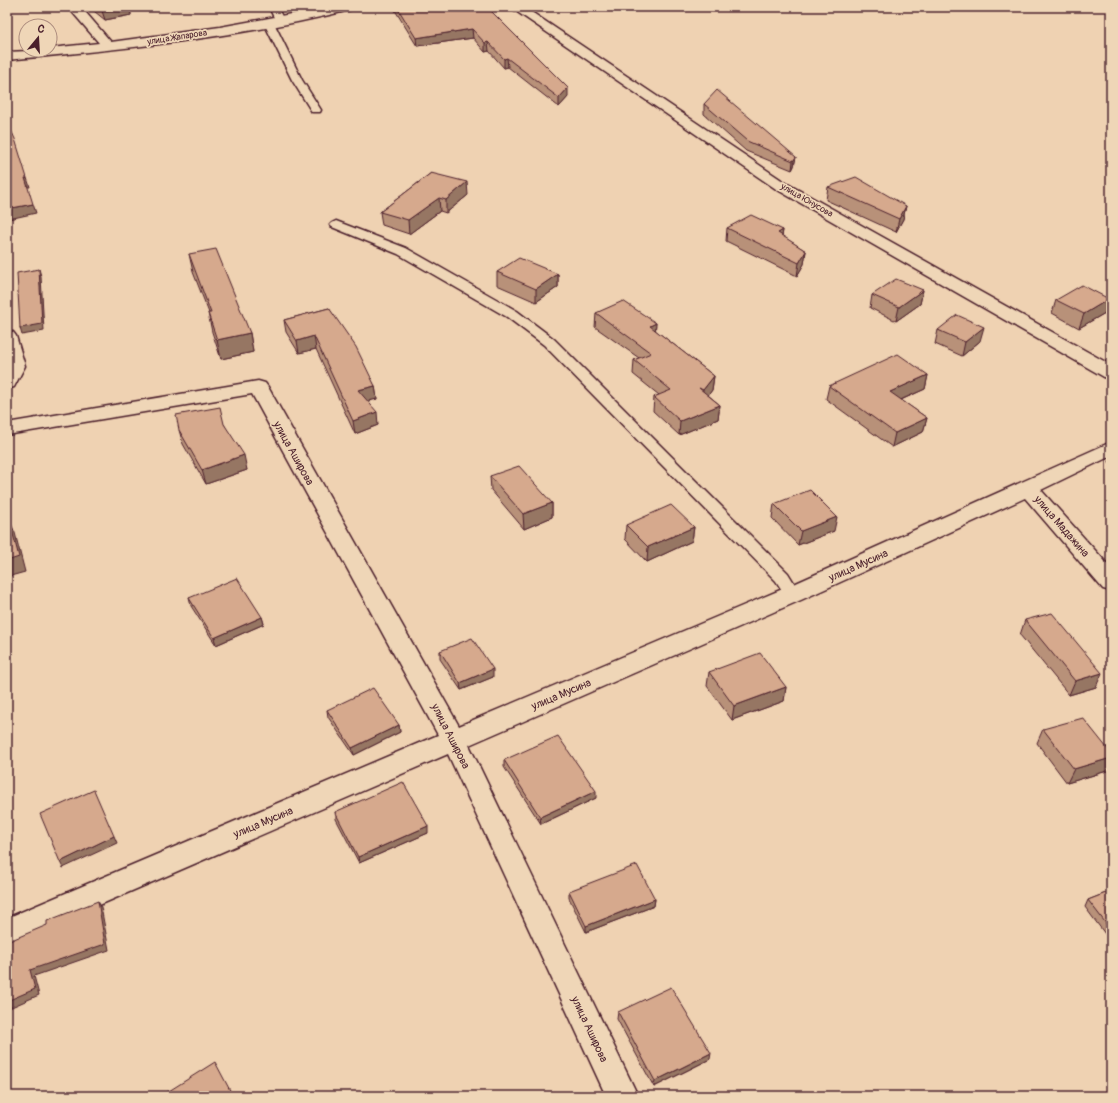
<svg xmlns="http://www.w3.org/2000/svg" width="1118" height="1103" viewBox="0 0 1118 1103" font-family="Pangolin,sans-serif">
<rect width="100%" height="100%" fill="#efd2b2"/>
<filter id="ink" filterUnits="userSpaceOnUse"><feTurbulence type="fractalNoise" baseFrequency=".025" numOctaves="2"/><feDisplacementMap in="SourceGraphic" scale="8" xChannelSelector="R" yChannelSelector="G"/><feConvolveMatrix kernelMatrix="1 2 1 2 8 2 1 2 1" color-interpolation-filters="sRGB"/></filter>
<g filter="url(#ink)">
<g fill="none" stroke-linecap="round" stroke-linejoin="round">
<!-- service casing -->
<g stroke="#4a1f2b" stroke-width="3">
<path id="service" d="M269 7H277L285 22 283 24H277Z
M269 20 274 23 302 80 321 110 320 112H312L292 80 264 23Z
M336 221 406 248 517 311 554 339 788 573 801 594 799 598 793 600 787 598 776 581 544 345 507 317 398 254 332 227 330 225 332 223Z"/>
</g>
<!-- minor casing -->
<g stroke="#4a1f2b" stroke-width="3">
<path id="minor" d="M68 7H81L111 42 220 27 329 7H352L350 10C238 38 122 49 7 60V52L50 50V48L99 43Z
M510 7H524L786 183 1111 365V379L1104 377 776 189Z
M7 331 13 332 16 336 25 366 14 387 7 389Z
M258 381 265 383 268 387 459 726 785 588 1111 442V456L1041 490 1111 568V591L1103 589 1025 498 801 600 469 745 638 1096H606L448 754 7 945V918L438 735 252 394 7 435V423Z"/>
</g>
<!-- service -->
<use href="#service" fill="#efd6b7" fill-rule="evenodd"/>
<!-- minor -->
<use href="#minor" fill="#efd6b7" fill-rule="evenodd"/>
</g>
<!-- wall -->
<path fill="#b89179" stroke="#4a1f2b" d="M89 7H130L131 15 105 20Z
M393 7H481L568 97 559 107 508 67 504 68 489 51 485 52 473 38 417 46Z
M704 104 796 157 794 166 792 170 746 151 704 114Z
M431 173 468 195 446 213 440 211 409 234 382 225 380 212Z
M828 187 906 206 903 219 896 232 826 200Z
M727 228 783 230 782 236 806 251 804 264 797 276 726 241Z
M189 254 250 333 253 352 221 359 212 332 208 313H209L193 272Z
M497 272 558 274V287L536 302 497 285Z
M923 290 920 304 896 321 870 308 872 295Z
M1056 300 1105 313 1079 328 1052 313Z
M329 308 375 386 377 399 367 401 378 425 355 434 316 349 299 353 286 332 284 320Z
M596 313 656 323 655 330 714 376 712 390 708 395 720 405 718 419 679 435 653 411 654 397 659 395 633 374 634 360 639 358 595 327Z
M938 330 980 341 962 356 935 344Z
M928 375 925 389 901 400 927 418 923 432 892 447 826 399 829 386Z
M224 424 247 470 206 484 183 444 179 430Z
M1111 457V464L1109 462Z
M490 476 552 503V517L524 529 491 490Z
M774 504 834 531 798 545 772 518Z
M626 525 694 527 692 541 647 562 625 539Z
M189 598 262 617 264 624 216 645 191 606Z
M1025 620 1096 687 1069 695 1020 635Z
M440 651 493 677 461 690 440 659Z
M709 672 786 687 784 701 732 720 707 686Z
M327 710 399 725 400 732 354 755 328 717Z
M1043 729 1111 753V764L1107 771 1067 783 1037 743Z
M504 760 596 798 541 824 504 767Z
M335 812 428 833 359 863 336 819Z
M569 891 655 899 654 906 586 932 569 898Z
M1111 891V942L1085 907 1088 900Z
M618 1012 710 1059 654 1087 617 1019Z"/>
<!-- shaded-wall -->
<path fill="#967663" stroke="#4a1f2b" d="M121 7H130L131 15 105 20 102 11Z
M472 29 473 38 417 46 416 38Z
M488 42 489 51 485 52V43Z
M507 58 508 67 504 68V59Z
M568 88V97L559 107V98Z
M796 157 794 166 792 170 793 161Z
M25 178H27L30 187H27Z
M467 182 468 195 446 213V200Z
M439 198 440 211 409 234 408 220Z
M33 204 36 213 9 219 7 213V209Z
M906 206 903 219 896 232 899 219Z
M783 230 781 243 778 233Z
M806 251 804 264 797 276 799 263Z
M39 269 41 276 44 331 22 335 20 328Z
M558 274V287L536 302V289Z
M923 290 920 304 896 321 899 307Z
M1109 299 1105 313 1079 328 1084 314Z
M656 323 655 337 650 326Z
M984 327 980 341 962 356 965 342Z
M250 333 253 352 221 359 217 340Z
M314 336 316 349 299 353 297 341Z
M928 375 925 389 887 406 890 392Z
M714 376 712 390 702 404 703 390Z
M375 386 377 399 360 403 358 390Z
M720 405 718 419 679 435 680 421Z
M377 412 378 425 355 434 353 421Z
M927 418 923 432 892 447 895 433Z
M244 455 247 470 206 484 202 470Z
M552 503V517L524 529 523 514Z
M837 517 834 531 798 545 801 531Z
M9 519 15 533 25 572 7 577V561Z
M694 527 692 541 647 562 648 547Z
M262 617 264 624 216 645 214 638Z
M493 669V677L461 690 460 683Z
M1102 673 1096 687 1069 695 1075 681Z
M786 687 784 701 732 720 734 706Z
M399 725 400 732 354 755 352 748Z
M1111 758V764L1107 771 1067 783 1074 769Z
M596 791V798L541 824 540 817Z
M428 826V833L359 863 358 857Z
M114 836 117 843 63 868 60 862Z
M655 899 654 906 586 932V926Z
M98 901 101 907 109 950 34 976 39 995 7 1009V1001L30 970Z
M711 1053 710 1059 654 1087 655 1081Z"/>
<!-- building -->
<path fill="#d6a98d" stroke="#4a1f2b" d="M98 7H121L102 11Z
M397 7H481L482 8 487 7 568 88 559 98 507 58 504 59 488 42 485 43 472 29 416 38Z
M717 90 796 157 793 161 747 141 704 104Z
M7 121 15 139 27 178H25L33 204 7 209Z
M431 173 467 182 446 200 439 198 408 220 380 212Z
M856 177 906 206 899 219 828 187Z
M751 215 783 230 778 233 806 251 799 263 727 228Z
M216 249 250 333 217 340 208 313H211L189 254Z
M519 258 558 274 536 289 497 272Z
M39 269 42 324 20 328 17 273Z
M896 279 923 290 899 307 872 295Z
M1082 285 1109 299 1084 314 1056 300Z
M623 301 656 323 650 326 714 376 703 390 699 388 720 405 680 421 654 397 671 390 634 360 651 353 596 313Z
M329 308 356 347 375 386 358 390 377 412 353 421 314 336 297 341 284 320Z
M957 315 984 327 965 342 938 330Z
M898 354 928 375 890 392 927 418 895 433 829 386Z
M220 407 224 424 244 455 202 470 179 430 176 415Z
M519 466 552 503 523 514 490 476Z
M810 490 837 517 801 531 774 504Z
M671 505 694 527 648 547 626 525Z
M7 519H9L19 557 7 561Z
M237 578 262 617 214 638 189 598Z
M1052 613 1102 673 1075 681 1025 620Z
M472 638 493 669 460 683 440 651Z
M760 653 786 687 734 706 709 672Z
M373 688 399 725 352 748 327 710Z
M1083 718 1111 753V758L1074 769 1043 729Z
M558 736 596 791 540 817 504 760Z
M403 782 428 826 358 857 335 812Z
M94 790 114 836 60 862 40 814Z
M637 865 655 899 586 926 569 891Z
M1111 891V930L1088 900Z
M98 901 105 944 30 970 35 989 7 1001V942L47 925V921Z
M671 987 711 1053 655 1081 618 1012Z
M215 1062 233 1096H161Z"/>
</g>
<g text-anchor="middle" stroke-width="3.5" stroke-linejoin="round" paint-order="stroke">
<!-- far-street labels -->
<g font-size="9" fill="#4a1f2b" stroke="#efd6b7">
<text transform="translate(177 37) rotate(-9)" y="3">улица Жапарова</text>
<text transform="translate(807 200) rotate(30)" y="3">улица Юнусова</text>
</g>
<!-- street labels -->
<g font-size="11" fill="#4a1f2b" stroke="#efd6b7">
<text transform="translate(294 453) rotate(61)" y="4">улица Аширова</text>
<text transform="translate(1062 526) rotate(49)" y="4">улица Мадажина</text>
<text transform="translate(858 565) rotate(-24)" y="4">улица Мусина</text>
<text transform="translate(561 694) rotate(-23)" y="4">улица Мусина</text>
<text transform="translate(451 736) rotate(63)" y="4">улица Аширова</text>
<text transform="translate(263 822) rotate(-23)" y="4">улица Мусина</text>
<text transform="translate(590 1029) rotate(65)" y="4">улица Аширова</text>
</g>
</g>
<!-- margin -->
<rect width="1118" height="1103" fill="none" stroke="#efd6b7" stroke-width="24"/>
<rect x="12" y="12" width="1094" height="1079" fill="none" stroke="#4a1f2b" stroke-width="1.5" filter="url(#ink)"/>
<!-- north arrow -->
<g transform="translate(38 38) rotate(18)"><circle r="19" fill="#efd6b7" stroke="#ad8d7f"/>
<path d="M0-3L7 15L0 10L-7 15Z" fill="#4a1f2b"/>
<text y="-6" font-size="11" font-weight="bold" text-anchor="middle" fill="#4a1f2b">С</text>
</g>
</svg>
